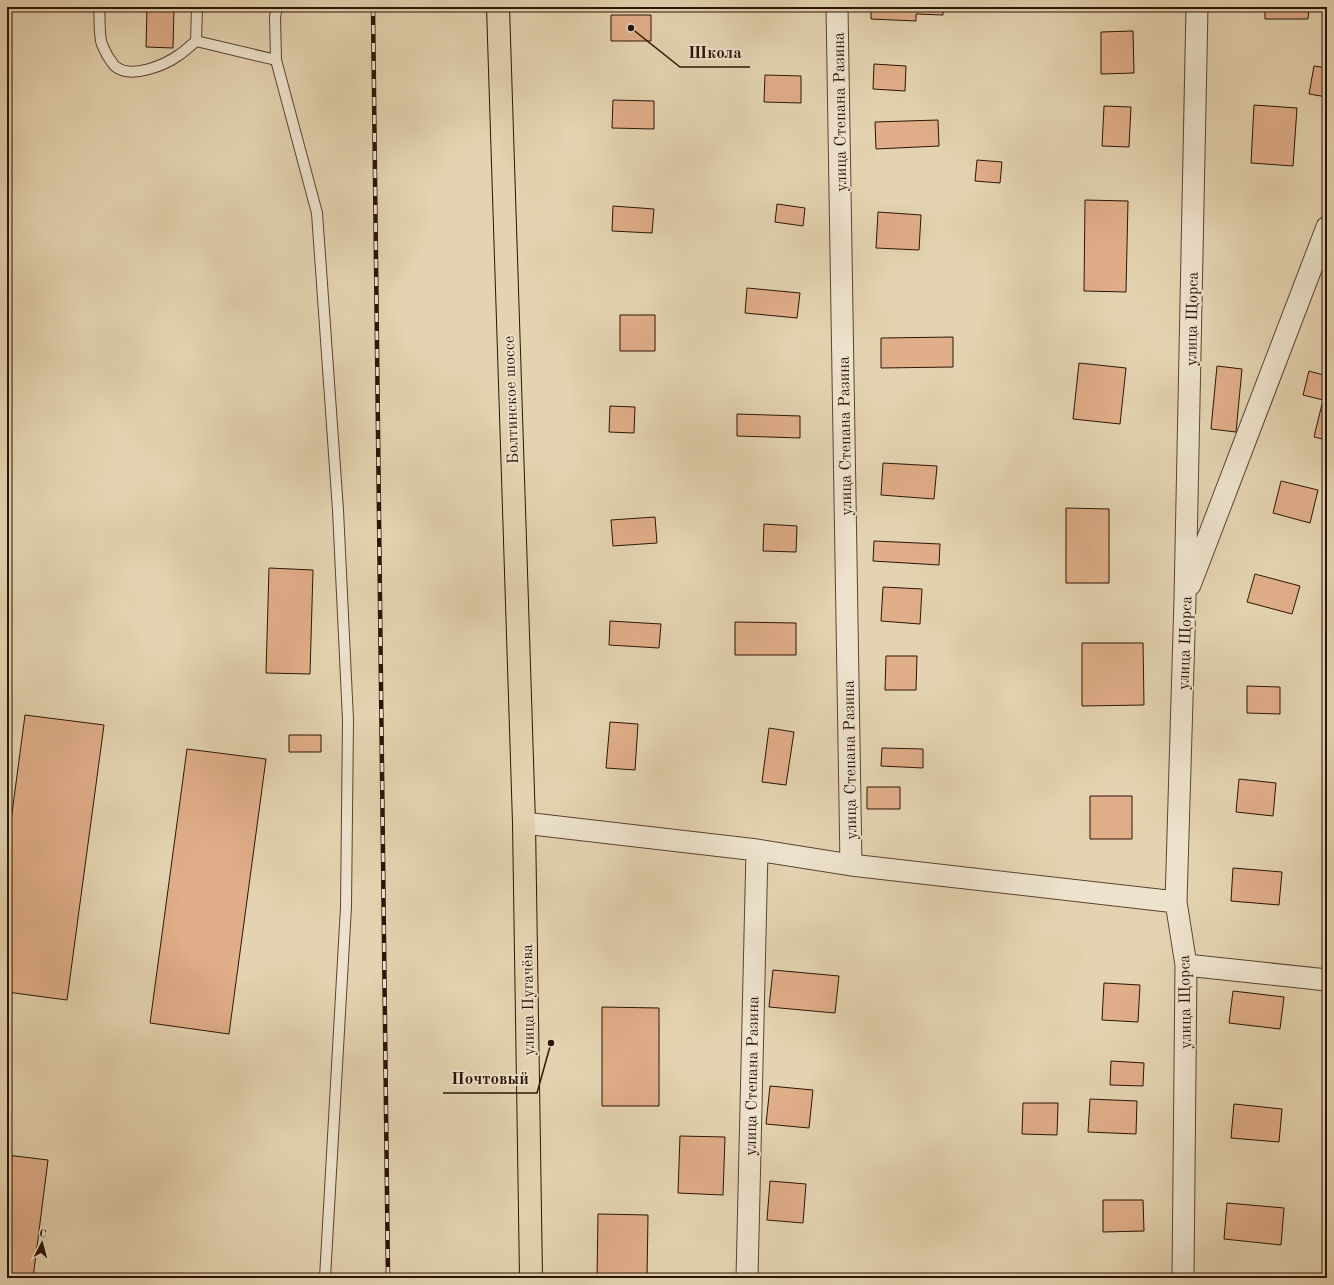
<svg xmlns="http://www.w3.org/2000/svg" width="1334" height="1285" viewBox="0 0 1334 1285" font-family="'Old Standard TT',serif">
<rect width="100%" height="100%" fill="#e4d3b0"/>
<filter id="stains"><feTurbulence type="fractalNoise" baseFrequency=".005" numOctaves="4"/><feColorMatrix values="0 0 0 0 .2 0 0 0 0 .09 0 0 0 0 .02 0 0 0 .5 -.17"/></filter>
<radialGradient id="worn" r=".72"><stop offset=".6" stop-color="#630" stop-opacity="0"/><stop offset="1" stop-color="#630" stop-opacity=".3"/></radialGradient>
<!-- building -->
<path fill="#e0ae89" stroke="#2c1506" d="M147 7H174L173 48 146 47Z
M871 7H943V15L916 14V21L871 19Z
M1265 7H1309L1308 19H1265Z
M611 15H651V41H611Z
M1133 31 1134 73 1101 74V32Z
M874 64 906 66 905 91 873 89Z
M1314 66 1327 68V97L1309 94Z
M765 75 801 76V103L764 102Z
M613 100 654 101V129L612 128Z
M1254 105 1297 108 1293 166 1251 163Z
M1104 106 1131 107 1129 147 1102 146Z
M938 120 939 146 876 149 875 122Z
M977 160 1002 162 1000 183 975 181Z
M1085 200 1128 201 1126 292 1084 291Z
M777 204 805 208 803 226 775 222Z
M613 206 654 209 652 233 612 231Z
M878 212 921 215 919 250 876 248Z
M747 288 800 293 797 318 745 313Z
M620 315H655V351H620Z
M953 337V367L881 368V338Z
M1079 363 1126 368 1120 424 1073 419Z
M1217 366 1242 369 1236 432 1211 429Z
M1309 371 1327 376V440L1314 437 1323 400 1303 395Z
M610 406 635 407 634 433 609 432Z
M737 414 800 416V438L737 436Z
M883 463 937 466 934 499 881 495Z
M1281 481 1318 490 1310 523 1273 513Z
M1066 508 1109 509V583H1066Z
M655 517 657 543 613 546 611 520Z
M764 524 797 526 796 552 763 551Z
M874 541 940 544 939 565 873 561Z
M269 568 313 570 310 674 266 673Z
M1255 574 1300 586 1292 614 1247 602Z
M883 587 922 589 920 624 881 621Z
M610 621 661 624 659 648 609 645Z
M735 622 796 623V655H735Z
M1082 643H1143L1144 705 1082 706Z
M886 656H917L916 690H885Z
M1247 686 1280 687V714L1247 713Z
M25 715 104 725 67 1000 7 992V851Z
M610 722 638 724 635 770 606 768Z
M769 728 794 732 786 785 762 782Z
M289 735H321V752H289Z
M882 748 923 749V768L881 766Z
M187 749 266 759 229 1034 150 1023Z
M1239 779 1276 783 1273 816 1236 812Z
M867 787H900V809H867Z
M1090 796H1132V839H1090Z
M1233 868 1282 872 1279 905 1231 901Z
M773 970 839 976 835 1013 769 1007Z
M1104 983 1140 985 1138 1022 1102 1020Z
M1233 991 1284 997 1280 1029 1229 1023Z
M602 1007 659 1008V1106H602Z
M1111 1061 1144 1063 1143 1086 1110 1085Z
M770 1086 813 1090 809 1128 766 1124Z
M1090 1099 1137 1101 1136 1134 1088 1132Z
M1023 1103H1058L1057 1135 1022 1134Z
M1234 1104 1282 1109 1279 1142 1231 1138Z
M680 1136 725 1137 723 1195 678 1193Z
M7 1155 48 1160 33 1278H7Z
M770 1181 806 1184 803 1223 767 1220Z
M1103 1200H1143L1144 1231 1103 1232Z
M1227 1203 1284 1208 1281 1245 1224 1239Z
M598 1214 648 1215 647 1278H597Z"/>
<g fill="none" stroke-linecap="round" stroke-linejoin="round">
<!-- lane casing -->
<g stroke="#5a4430" stroke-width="12">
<path id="lane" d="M99 7C100 18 99 30 101 41 102 46 105 50 107 55 110 59 112 64 116 67 132 79 165 65 179 55 185 51 190 46 196 41
M197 7 196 41 276 60 275 17 277 7
M276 60 317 213 338 510 348 720 346 907 325 1278"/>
</g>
<!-- street casing -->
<g stroke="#5a4430" stroke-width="23">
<path id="street" d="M837 7 851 865
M1190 585 1327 227
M524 823 757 850 851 865 1176 902
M1186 965 1327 980
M747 1278 757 850
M1183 1278 1186 965 1176 902 1185 599 1197 7"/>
</g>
<!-- primary casing -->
<g stroke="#2c1506" stroke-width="24">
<path id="primary" d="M498 7 524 823 531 1278"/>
</g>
<!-- lane -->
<use href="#lane" stroke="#ede2cc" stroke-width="10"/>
<!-- street -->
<use href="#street" stroke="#ede2cc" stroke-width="21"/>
<!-- primary -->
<use href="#primary" stroke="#e4d3b0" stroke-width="22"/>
<!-- rail casing -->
<g stroke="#2c1506" stroke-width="4.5">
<path id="rail" d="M373 7 388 1278"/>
</g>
<!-- rail -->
<use href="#rail" stroke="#ede2cc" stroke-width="3" stroke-dasharray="9" stroke-linecap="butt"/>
</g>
<g text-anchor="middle" stroke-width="3.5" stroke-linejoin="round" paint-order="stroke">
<!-- street labels -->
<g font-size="16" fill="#2c1506" stroke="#ede2cc">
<text transform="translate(839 112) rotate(-91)" y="6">улица Степана Разина</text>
<text transform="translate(1191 319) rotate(-89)" y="6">улица Щорса</text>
<text transform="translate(510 400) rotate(-92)" y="6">Болтинское шоссе</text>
<text transform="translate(844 436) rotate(-91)" y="6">улица Степана Разина</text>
<text transform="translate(1184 643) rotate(-88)" y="6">улица Щорса</text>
<text transform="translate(849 760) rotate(-91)" y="6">улица Степана Разина</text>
<text transform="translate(527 1000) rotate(-91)" y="6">улица Пугачёва</text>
<text transform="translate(1184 1002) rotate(-91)" y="6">улица Щорса</text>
<text transform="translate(751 1076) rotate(-89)" y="6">улица Степана Разина</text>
</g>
</g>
<!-- callouts -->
<path fill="none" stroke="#2c1506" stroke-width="1.5" d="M631 28L680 67H750M551 1043L537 1093H443"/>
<g fill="#2c1506" stroke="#ede2cc" stroke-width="1.5">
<circle cx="631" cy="28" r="4"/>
<circle cx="551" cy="1043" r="4"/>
</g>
<g font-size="17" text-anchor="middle" font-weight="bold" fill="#2c1506" stroke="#ede2cc" stroke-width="3.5" stroke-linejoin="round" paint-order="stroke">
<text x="715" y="58">Школа</text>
<text x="490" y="1084">Почтовый</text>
</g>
<!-- margin -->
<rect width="1334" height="1285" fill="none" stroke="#e4d3b0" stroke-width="24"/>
<rect x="8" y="8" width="1318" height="1269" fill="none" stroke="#2c1506" stroke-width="2"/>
<rect x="12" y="12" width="1310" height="1261" fill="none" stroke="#2c1506"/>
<!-- north arrow -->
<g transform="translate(42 1243) rotate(6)" stroke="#ede2cc" stroke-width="3" paint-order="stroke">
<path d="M0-3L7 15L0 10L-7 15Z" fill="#2c1506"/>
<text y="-6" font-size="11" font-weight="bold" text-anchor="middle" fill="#2c1506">С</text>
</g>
<rect width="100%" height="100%" filter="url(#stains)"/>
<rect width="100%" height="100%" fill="url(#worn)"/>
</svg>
